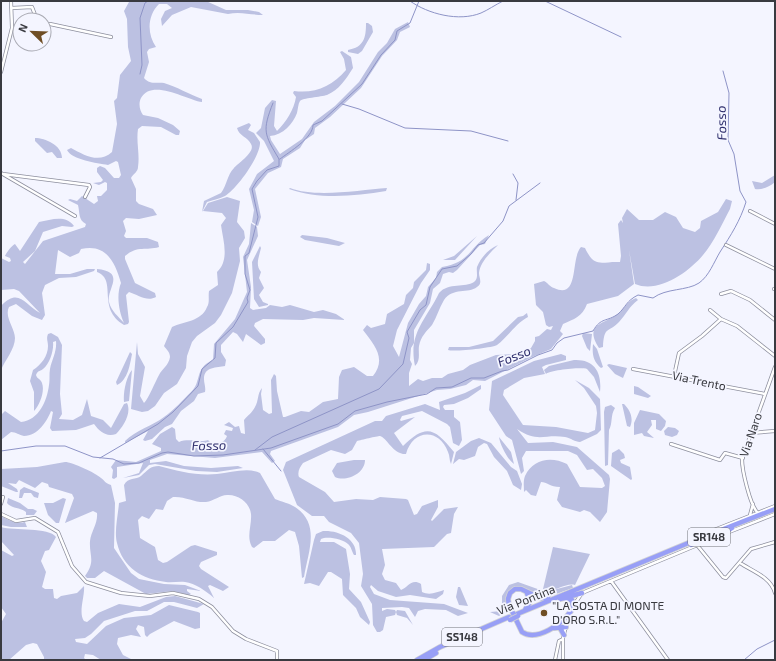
<svg xmlns="http://www.w3.org/2000/svg" width="776" height="661" viewBox="0 0 776 661" font-family="'Exo 2',sans-serif">
<rect width="100%" height="100%" fill="#f4f5ff"/>
<!-- green -->
<path fill="#bcc1e2" d="M137 1H206L226 10H248L259 12 263 15C251 15 240 11 228 14L191 7 172 15 162 26 161 19 165 11 172 8 167 4H159C147 16 147 34 156 47L149 49 147 52 149 62 144 78C150 85 157 82 164 83 175 86 191 95 202 99V102C187 100 152 78 141 98 138 104 140 111 143 115L158 118 173 125 180 131 179 135H176L161 127 142 126 138 129C136 142 140 154 138 167 138 172 133 174 131 178L136 189V201L139 204 153 209 157 215 139 219 126 218 123 221 126 231 124 236 126 238H147L158 242 159 247C146 251 138 245 125 256V259L135 283 155 293 156 297C147 302 138 295 129 292L126 295 129 322 128 324 124 325C96 308 118 280 97 272V269C127 272 106 289 109 302 111 311 119 317 124 323 119 312 116 295 121 283 115 262 106 243 81 249L79 253 70 257 58 250 55 274H70L87 269H95L94 271 76 277 59 278 45 285 42 293 45 315 42 320 32 316 16 304 9 307C4 317 15 328 15 338 15 349 5 360 1 370V306C19 287 25 305 40 313L19 291 14 289 1 290V258L9 262 11 261 10 258 5 256C6 253 12 245 15 244L20 251 39 222C51 220 65 214 74 226L72 227 62 226 43 232 35 251 23 262 25 264 43 241 85 227 86 224C78 220 80 213 78 205L68 200 70 199 77 201 82 196 94 204 98 201 97 196H101L107 190V183L105 182 99 185 93 183 101 182 103 180 97 172V168L100 166 105 168 114 178H119L121 175 118 162 116 161 108 165C97 163 72 160 67 150L71 148C84 155 99 164 112 152L117 124 114 101 117 98 120 75 131 61 128 47 127 19 124 11 129 2Z
M408 22 410 27 400 32 397 40 382 56 361 88 330 117 315 128 314 134 305 140 300 148 283 159 281 167 268 173 255 189 261 217 258 226 252 222 254 210 249 189 257 174 274 161 264 141 256 133 261 128 265 108 272 100 276 101 274 126 277 131C286 122 294 110 296 97L293 93 294 91C315 94 332 86 346 70L344 59 340 52 342 51 351 57 353 68C346 79 339 90 327 95 321 97 302 98 300 101 298 104 298 109 297 113 293 124 283 135 270 136L271 140 280 154 302 139 314 122 335 106 359 82 378 52 387 43 395 29Z
M366 23H368L372 26 373 32 362 51 358 54 348 52V50C364 47 366 38 366 23Z
M249 123 251 125 248 130 254 133 260 142C261 156 236 190 225 196 219 199 212 200 207 202L202 212 204 201 221 193C227 185 227 175 234 168 238 163 256 152 251 144 248 137 239 136 237 128Z
M35 138C45 138 62 145 62 158H57L52 152 47 153 35 141Z
M775 175V182C769 187 763 190 755 189L752 181 762 183Z
M290 188C315 198 360 190 387 188L386 191C355 196 320 200 289 189Z
M227 197 240 201 237 222 244 231 245 238 239 248 240 261 232 293 221 315 215 323 197 336 192 342 187 356 186 368 177 384 164 393 155 406 148 411 142 412 131 409 137 342 138 354 145 367 140 396 144 403C149 398 155 382 159 375 162 369 169 365 170 357 170 352 166 349 164 346L172 327C184 321 201 322 207 307 210 302 208 297 209 291L218 285 217 272C230 260 223 240 221 225L226 218 222 213 203 211 208 203Z
M726 199 732 201 730 209C722 224 714 242 703 255 689 272 658 294 635 284L629 250 634 284 618 296 587 304C582 317 574 319 563 324L560 331 563 334 551 349 530 358 485 381 473 380 466 385 450 389 437 390 368 412 354 415 338 427 271 451 270 454 275 461 272 463 262 452 215 458 167 454 150 460V463L166 461 184 466 211 468 238 466 243 468 217 472 196 471 155 464 149 465 139 475 123 478 139 473 143 463 117 467V477L114 479 112 478 113 470 111 467 116 460 136 462 161 451V448L152 444 160 434 172 427 175 429 176 439 179 442C189 438 200 443 208 440L211 443C218 443 224 444 227 436L224 434 226 430 232 431 233 428 224 425 229 422 235 427 239 426 241 433 245 434 244 420C248 415 252 413 255 407 259 400 257 394 262 388L261 394 263 410 269 414 272 413 271 380 274 374 276 376 277 391 283 417H285L301 411 309 412 323 402 338 399 339 377 342 370 354 367 367 376H373C387 358 374 345 363 330L367 325 371 328 385 324 387 314 404 304 406 295 413 288 414 282 426 270 427 263 430 264V270L421 283 397 330 393 346 399 357 408 323 419 304 426 296 428 287 436 278 437 272 442 267C471 262 468 248 489 235L485 244 480 245 457 270 453 273 449 272 443 274 440 283 433 289 430 303 414 330V343L411 348 410 360 412 364 409 373V386L418 379 423 381 432 378H442L448 374 463 370 470 365 496 355 518 354 531 348 535 341V337L539 336 547 329 551 330 553 326 549 327 546 325 543 312 536 305 534 284 544 281C548 283 550 287 554 288 580 300 570 259 581 247L585 248C595 269 601 261 620 262L621 256 618 224 621 220 623 223 622 218 627 209 639 220H653L665 212 676 217 683 228 695 232 700 228 701 221 718 212Z
M251 223 257 227 258 236 247 260 251 287 250 308 253 310 266 308 270 305 282 307 290 305 314 312 323 310 336 314 345 320 314 318 303 320 263 319 255 323 254 326 265 339V343L261 345 246 334 243 342 237 334 233 332 221 345V352L226 360 225 366C217 368 204 366 204 379 204 384 206 387 205 392L198 394 194 401 181 411 172 424 165 427 152 439 145 441 143 440 148 431 125 443V441C136 430 152 426 164 417 174 410 183 400 191 392 202 382 194 368 213 360L214 344 235 319 247 292 243 257 249 244Z
M302 235 327 238 345 243 339 246 305 240 300 237Z
M477 236 455 260H443L454 256Z
M498 245C491 252 480 262 479 273 479 278 483 283 477 287 468 294 453 287 444 300 439 308 437 317 432 325 426 332 421 336 419 346 418 353 421 360 415 366 408 333 426 320 439 293 449 282 465 288 474 282 479 278 476 272 477 267 481 257 489 249 498 245Z
M260 246 261 248C259 257 255 265 261 272L259 278 264 288 259 295 263 302 268 304V305L259 307 254 299 252 262Z
M636 298 638 300C628 308 627 313 619 322 609 333 604 325 603 347L599 348C582 322 608 324 620 312 626 306 628 301 636 298Z
M527 313 528 317C515 324 508 337 497 345 492 348 454 352 448 350L449 347H469L493 341 518 317 523 316Z
M51 333 58 337 62 345 60 394 62 414 59 419 73 420 82 415 87 399 91 416 103 420 111 428 124 404 127 403C132 413 123 427 116 434 106 437 100 432 94 424L76 430 52 431 50 428 53 412 51 411C47 421 38 436 24 436 19 435 16 432 11 432L1 440V415L5 411 21 422C39 420 47 401 49 385 50 379 49 374 50 369 52 359 57 352 56 341L53 342C54 350 50 364 43 369 39 372 38 370 36 375 37 379 41 379 42 383 45 391 40 405 34 411V392L30 381 33 370C41 365 48 356 48 346 48 341 46 339 48 334Z
M583 333 592 334 590 351 587 348 582 336Z
M593 344 597 349 603 367 601 368C593 361 592 354 593 344Z
M130 352 132 354C130 364 128 380 117 385L116 382Z
M561 354 566 356V360L546 365 542 367 545 374 524 378 504 390 503 395 523 425 556 427 588 433 595 430 597 413 596 406 584 388 575 380 589 388 600 399 601 430 597 434 580 442C575 442 571 438 565 437 544 434 537 443 517 429L528 443 553 442 577 447 609 475 610 479 607 512 600 522 590 512 584 510 580 512 562 507 557 500 560 487C550 487 547 482 541 482L536 496 531 495 526 490 524 492C524 487 523 481 525 476 533 459 551 456 567 464L580 487 602 488 605 486 602 478 593 469 587 470 577 455 568 451H526L522 458 524 471 521 474 512 440 506 436 489 410 492 381 534 361Z
M574 360C595 359 602 373 600 392L594 377 587 369C581 367 551 370 546 374L544 370 549 366Z
M609 364 627 368 623 378 615 374 607 365Z
M132 370 129 401 124 402C123 393 126 377 132 370Z
M481 385V389L468 398 454 404 444 405 443 407 445 410H454V417L460 422 462 440 459 446 453 443 450 427 447 424 422 411 402 416 400 420 401 421 415 417 394 433 403 446C426 423 435 428 454 452L451 464C449 460 450 456 448 452 439 428 413 429 406 454H403C391 451 387 438 380 436 377 436 361 440 357 441L352 450 345 454 331 450 303 463C300 467 297 472 299 477L325 492 334 502 356 499 373 500 380 497 406 499 408 500 414 515 417 514 422 506 438 500V507L431 520 432 521 444 509 458 507 454 514 451 533 447 534 434 547 382 549 385 565 382 574 385 580 396 583 401 590C408 588 411 578 421 584L422 592C430 596 437 592 444 590L443 594 436 599 410 595 396 597 378 591 371 585 370 587 374 594 390 600 444 604 468 613 458 616 446 610 425 609 418 611 415 617 409 608 402 607 382 608V611L387 609 395 610 396 612 397 610 405 611 413 625 407 618 397 615 396 612 395 615 386 617 383 630 380 632H377L373 625 372 604 361 586 363 574 359 543 351 533 329 522 324 516H312L297 505 283 470 286 462 375 421H382L386 416 425 404 440 410 439 402 465 393Z
M634 386 638 387 651 396 648 398 634 394Z
M622 404H624C630 410 634 418 630 427L627 426Z
M611 405 615 408C610 416 613 423 609 430L608 465 605 466 604 412 605 407Z
M640 410 659 414 666 421 665 426 661 431 656 429V420H651L652 425 647 432 654 438 644 436 642 433 634 435V423Z
M668 427 675 428 679 431 677 435 672 437 665 435 664 431Z
M499 437 511 452 514 464C508 460 500 445 499 437Z
M479 438 491 443 511 467 517 471 522 484 521 490 513 485 507 471 494 457 487 444 484 443 478 447 475 456 464 460 459 459 453 464 456 452 471 441Z
M619 449 624 454 625 458 620 460 621 463 630 467 632 479 631 480 611 466 612 453Z
M354 460H365C365 474 346 482 335 477L332 471 337 463Z
M65 462C72 462 96 473 101 478 105 481 105 483 111 485L115 503 114 548 131 573 139 579 164 584 185 585 201 591 187 589V591L191 594 189 595 173 591 146 594 104 571 95 578H87L85 576C96 561 89 556 90 541 91 531 98 524 97 513L93 511 65 523 74 498 72 494 49 487 48 484 42 482 35 488 19 480 16 484 8 483 17 489 18 492H16L1 486V469L37 467Z
M159 466C177 471 197 476 217 474 231 473 247 467 260 473L275 499C282 502 289 503 295 507 321 524 308 552 304 577L302 578 299 546 295 532 289 530 275 541H263L254 548 252 547C246 537 252 525 251 514 250 503 238 494 227 495 220 495 214 501 206 502 195 503 185 496 173 497L167 501 163 510 156 509 149 519 142 516 138 520 140 538 155 547 158 560 163 563 167 562 191 546 195 545 217 552V555L201 562 199 566 201 569 229 587 223 591 210 585 208 586 214 598C206 591 195 583 185 582 179 581 172 583 166 582 142 579 123 568 117 543 114 532 118 515 119 503L126 501 124 485C128 477 136 480 141 476 148 470 150 466 159 466Z
M24 487 39 493 38 498 34 497 31 493H24L22 498H19L20 490Z
M8 498 20 503 28 509H33L37 511 34 515H26V512C20 507 12 509 7 503Z
M63 498 66 499 59 523H56L48 515 44 503H53Z
M1 516C9 520 15 524 25 522L27 527H11L1 525Z
M1 527C14 531 49 527 56 537L49 550 45 551 41 561 46 572 42 587 45 589H53L54 598 57 599 61 596 77 593 84 586C85 596 78 613 84 621L87 622 98 613 119 604 140 607 166 597 175 596 204 604 197 608 174 602H164L147 611H135L104 621 91 634 85 638 75 639 76 642 87 644 106 626 124 618 151 615 169 605 198 612 200 613V628L195 629 174 621 150 634 147 637 145 635 144 627 138 625 136 629 141 637 131 635 118 638 117 644 123 655 133 660H145H101L93 655 85 654 84 658 86 660H44V657L37 644 33 643 26 645 9 660H1V623L6 614 1 607V550L12 556 14 555 1 541Z
M323 531C339 530 357 539 356 555H354C352 552 351 546 348 544 343 539 327 536 321 539L320 542H334L346 549 350 574 349 589 361 602 370 622 369 625 360 617 356 608 343 595 342 579 331 572H328L319 586 310 583 304 584 314 540 316 534Z
M553 547 590 554 575 585C565 582 554 594 543 589Z
M518 582 546 592 572 585 573 588C563 591 548 599 538 595 528 591 525 586 514 587L509 592V610L499 616 490 612 502 611V596L509 585Z
M458 587H460L468 606 459 605 456 597Z"/>
<g fill="none" stroke-linecap="round" stroke-linejoin="round">
<!-- stream -->
<path stroke="#8e94c7" stroke-width="1" d="M410 1C428 14 459 22 481 13 488 10 495 5 503 1
M545 1 621 37
M140 74 142 65 140 18 145 3 148 1
M273 103C262 131 264 134 279 159
M342 104 359 109 405 128 471 131 508 141
M280 159C289 152 313 138 313 125L322 121 362 84 381 55 395 40 397 31 410 23 419 1
M513 174 518 183 516 200
M263 449 281 471
M255 450 272 437 379 389 403 364 409 338 407 332 420 310 426 305 430 287 442 269 457 266 471 254 478 245 484 243 503 221 509 206 540 183
M1 451 36 446H65L93 457 113 459 124 464 139 463 162 453 168 452 194 456 223 455 271 448 338 424 355 411 387 402 427 394 436 388 452 387 471 378H484L502 371 508 370 538 355 552 350 557 343 564 338 593 331C601 317 607 322 618 314 626 307 626 301 638 295L653 298C666 288 687 291 699 283 709 276 714 262 720 252 731 235 740 221 746 202L740 191 734 154 728 140 729 93 723 71
M100 458 158 424 173 412 198 386 202 369 215 358 216 343 233 327 248 302 247 298 250 290 245 274V256L249 253 258 217 252 189 257 181 267 170 279 166V159
M744 660 757 649 775 640"/>
<!-- minor casing -->
<g stroke="#8d8f9e" stroke-width="4">
<path id="minor" d="M12 8 32 7 37 20
M44 24H50L111 37
M1 72 12 28 11 1
M1 173 75 216
M3 174 89 185 90 187 85 197
M750 211 775 224
M726 245 775 269
M774 289H775
M721 294 731 291 750 300 775 320
M710 310 721 319
M633 369 765 394
M674 376 679 353 702 336 721 319 737 326 775 356
M751 433 775 431
M671 444 720 460 725 453 743 458
M1 504 3 497
M757 512C750 504 742 471 742 459L775 367
M1 514 16 521 35 518 58 532 72 566 86 582 121 593 150 596 173 593 199 599 212 607 233 631 246 639 277 651V660
M750 515 753 504
M714 530 775 506
M729 532 775 514
M697 545 723 577 726 578 751 549 775 542
M740 563C752 571 771 577 775 593
M611 581 668 660
M574 605 582 593 719 536
M555 660 559 641 563 639
M563 660V637L570 613"/>
</g>
<!-- highway casing -->
<g stroke="#d3d4d5" stroke-width="6">
<path id="highway" d="M719 537 732 528
M691 545 707 538
M548 598H540L521 589H515L510 593 508 599 509 605 522 632C537 642 562 624 571 611
M560 599 582 593
M566 599 572 600 573 606
M525 610 530 602 527 593
M517 614 698 539 775 509
M554 628 566 627
M560 628 564 635
M417 660 440 647 509 617
M424 660 436 653"/>
</g>
<!-- minor -->
<use href="#minor" stroke="#fff" stroke-width="2.5"/>
<!-- highway -->
<use href="#highway" stroke="#989ff6" stroke-width="4.5"/>
<!-- highway-bridge casing -->
<g stroke="#d3d4d5" stroke-width="6" stroke-linecap="butt">
<path id="highway-bridge" d="M510 620 518 616"/>
</g>
<!-- highway-bridge -->
<use href="#highway-bridge" stroke="#989ff6" stroke-width="4.5"/>
</g>
<!-- markers -->
<circle fill="#6f4e25" stroke="#f4f5ff" stroke-width="1.5" cx="544" cy="613" r="4"/>
<g text-anchor="middle" stroke-width="3.5" stroke-linejoin="round" paint-order="stroke">
<!-- shield labels -->
<g fill="#f4f5ff" stroke="#717279" stroke-width="1">
<rect x="688" y="528" width="42" height="18" rx="3"/>
<rect x="442" y="628" width="40" height="18" rx="3"/>
</g>
<g font-size="11" font-weight="bold" fill="#393a40">
<text x="709" y="541">SR148</text>
<text x="462" y="641">SS148</text>
</g>
<!-- street labels -->
<g font-size="12" fill="#393a40" stroke="#f4f5ff">
<text transform="translate(699 381) rotate(12)" y="4">Via Trento</text>
<text transform="translate(751 435) rotate(-71)" y="4">Via Naro</text>
<text transform="translate(526 600) rotate(-22)" y="4">Via Pontina</text>
</g>
<!-- poi labels -->
<g font-size="12" fill="#393a40" stroke="#f4f5ff" text-anchor="start">
<text x="552" y="610">"LA SOSTA DI MONTE<tspan x="552" dy="14">D'ORO S.R.L."</tspan></text>
</g>
<!-- water labels -->
<g font-size="13" font-style="italic" fill="#2f2f6d" stroke="#f4f5ff">
<text transform="translate(721 123) rotate(-92)" y="5">Fosso</text>
<text transform="translate(514 356) rotate(-22)" y="5">Fosso</text>
<text transform="translate(209 445) rotate(-1)" y="5">Fosso</text>
</g>
</g>
<!-- border -->
<rect width="776" height="661" fill="none" stroke="#393a40" stroke-width="4"/>
<!-- north arrow -->
<g transform="translate(32 32) rotate(293)"><circle r="19" fill="#f4f5ff" stroke="#a9aab3"/>
<path d="M0-3L7 15L0 10L-7 15Z" fill="#6f4e25"/>
<text y="-6" font-size="11" font-weight="bold" text-anchor="middle" fill="#393a40">N</text>
</g>
</svg>
